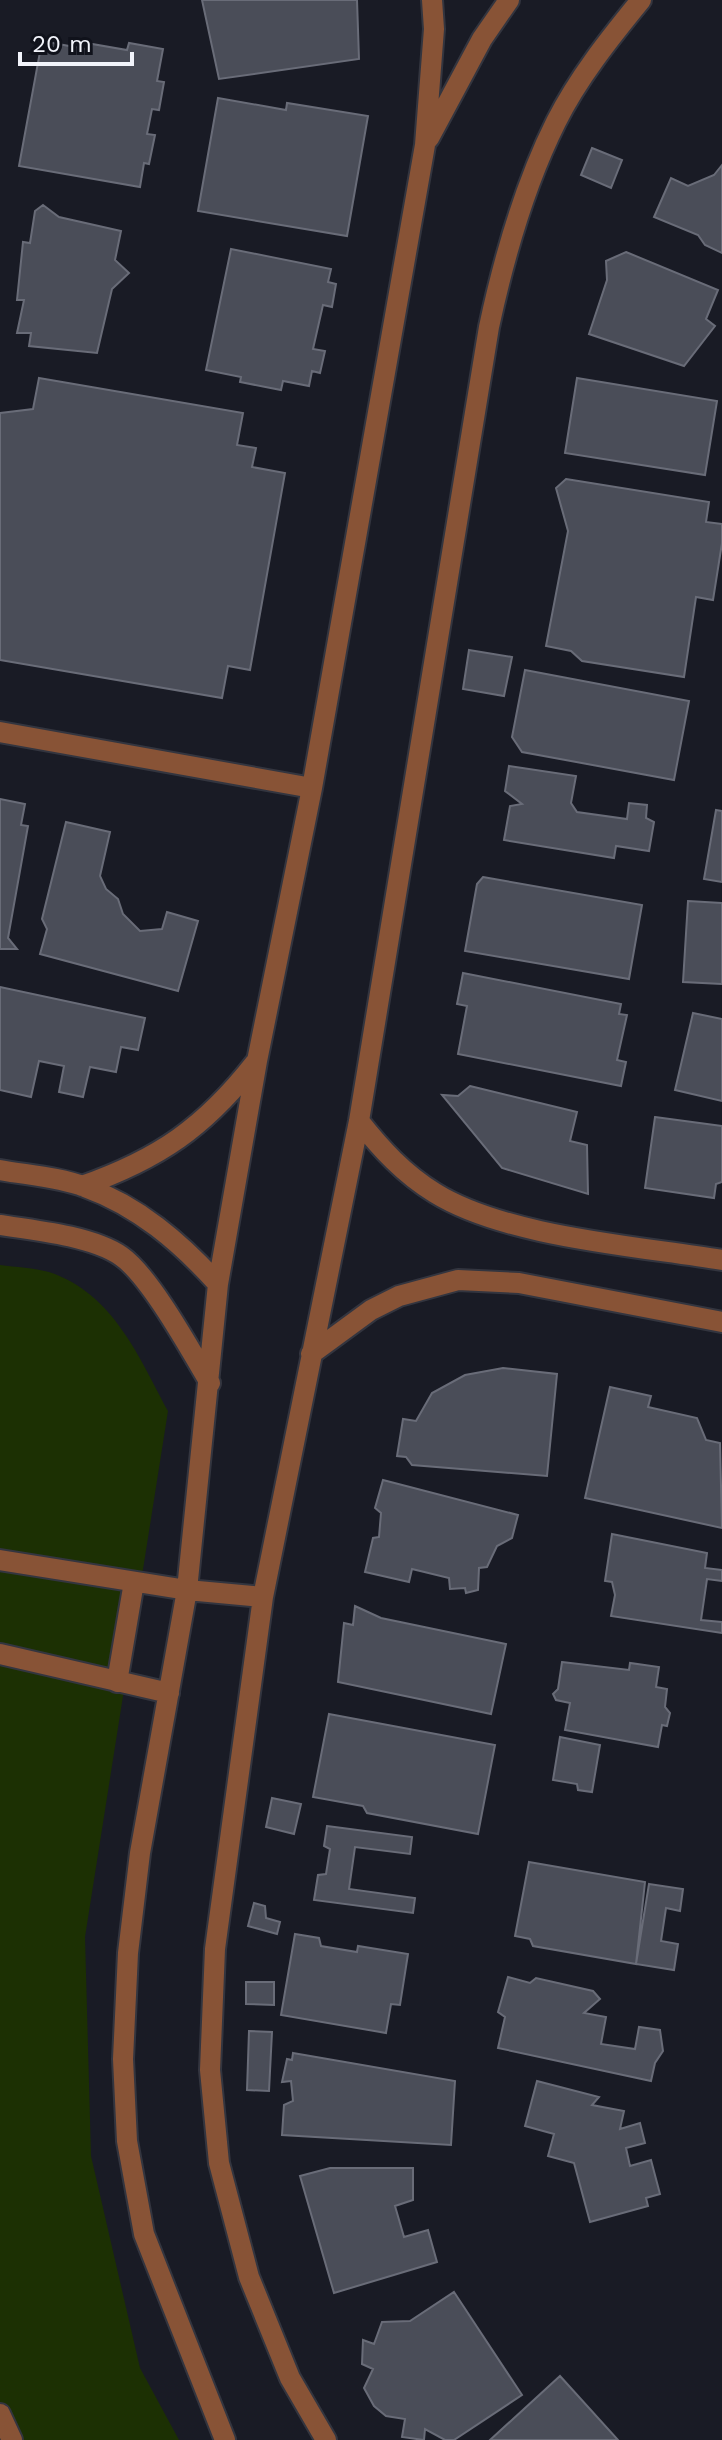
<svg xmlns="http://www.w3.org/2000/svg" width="722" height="2440" viewBox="0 0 722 2440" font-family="'Work Sans',sans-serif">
<rect width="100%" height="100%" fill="#191b25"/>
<!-- green -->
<path fill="#1c3003" d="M0 1265C16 1267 34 1268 49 1272 113 1293 139 1357 168 1411L85 1937 91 2156 140 2368 179 2440H0Z"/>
<!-- building -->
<path fill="#4a4d58" stroke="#696c78" stroke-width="2" d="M202 0H357L359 59 219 79Z
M42 41 91 50 92 44 127 50 129 43 163 49 157 81 164 82 159 110 152 109 147 134 155 135 149 164 144 163 140 187 19 166Z
M218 98 286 110 287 103 368 116 347 236 198 211Z
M592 148 622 160 611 188 581 175Z
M722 165V253L705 245 698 235 654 217 671 178 688 186 714 175Z
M43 205 59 217 121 231 115 260 129 273 112 289 97 353 29 346 31 333H17L24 300H17L23 242 30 243 35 211Z
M231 249 331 269 328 282 336 284 332 307 323 305 313 349 325 351 320 373 312 371 309 386 283 381 281 390 240 382 241 377 206 370Z
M626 252 718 290 706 319 715 326 684 366 589 334 607 280 606 261Z
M39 378 243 413 237 445 256 448 252 467 285 473 250 670 228 666 222 698 0 660V413L33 409Z
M577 378 717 401 705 475 565 453Z
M566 479 709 502 706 522 722 524V543L713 600 696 597 684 677 582 661 571 651 546 646 568 531 556 488Z
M469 650 512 657 504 696 463 689Z
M525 670 689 701 674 780 522 752 512 737Z
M509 766 576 776 571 803 577 812 627 819 629 803 647 805 646 818 654 822 649 851 616 846 614 858 504 840 510 806 522 804 505 791Z
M0 799 25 804 21 825 28 826 8 938 17 949H0Z
M716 810 722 811V882L704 879Z
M66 822 110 832 100 876 106 889 118 899 123 914 140 931 162 929 167 912 198 921 178 991 40 954 47 929 42 919Z
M483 877 642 905 629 979 465 951 477 884Z
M688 901 722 903V984L683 982Z
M463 973 621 1004 619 1014 627 1015 617 1060 626 1062 621 1086 458 1054 467 1006 457 1004Z
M0 987 145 1018 138 1050 121 1047 116 1072 90 1067 83 1097 59 1092 64 1066 39 1061 31 1097 0 1090Z
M693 1013 722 1019V1101L675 1090Z
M470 1086 577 1112 570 1141 587 1145 588 1194 502 1168 442 1095 458 1096Z
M655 1117 722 1126V1182L716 1184 714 1198 645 1188Z
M503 1368 557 1374 547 1476 412 1465 406 1457 397 1456 403 1419 416 1421 432 1393 465 1375Z
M610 1387 651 1396 648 1407 697 1418 706 1440 720 1443 722 1528 585 1498Z
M383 1480 518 1515 512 1538 497 1546 487 1567 479 1568 478 1590 466 1593 465 1588 450 1589 449 1578 412 1569 409 1582 365 1572 373 1538 379 1537 381 1513 375 1508Z
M612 1534 707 1553 705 1568 722 1570V1581L707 1579 701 1620 722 1622V1633L611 1616 615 1595 612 1582 605 1581Z
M355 1606 381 1618 506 1644 491 1714 338 1682 344 1623 353 1625Z
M562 1662 629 1670 630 1663 659 1667 656 1687 667 1689 665 1707 670 1713 667 1726 662 1725 658 1747 565 1730 570 1703 556 1700 553 1694 558 1689Z
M329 1714 495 1745 478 1834 367 1813 363 1806 313 1797Z
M560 1737 600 1745 592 1792 578 1790 577 1784 553 1780Z
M272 1798 301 1804 294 1834 266 1827Z
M327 1826 412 1837 410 1854 355 1847 349 1889 415 1898 413 1913 314 1900 318 1875 326 1874 330 1849 324 1846Z
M529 1862 645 1882 636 1964 533 1946 530 1939 515 1936Z
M649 1884 683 1889 680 1911 666 1908 661 1941 678 1944 674 1970 636 1964Z
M254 1903 265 1906 266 1918 280 1922 277 1934 248 1926Z
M295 1934 319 1938 321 1946 357 1952 358 1946 408 1954 400 2005 391 2004 386 2033 281 2015Z
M508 1977 530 1983 536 1978 593 1991 600 1999 584 2013 606 2017 601 2044 635 2049 639 2027 660 2030 663 2051 655 2063 651 2081 498 2048 505 2017 498 2012Z
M246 1982H274V2005L246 2004Z
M249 2031 272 2032 269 2091 247 2090Z
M293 2053 455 2081 451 2145 282 2135 284 2105 293 2101 291 2081 282 2082 287 2059 292 2060Z
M537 2081 599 2097 592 2105 624 2111 620 2129 640 2123 645 2143 626 2148 630 2166 651 2160 660 2194 646 2198 648 2206 590 2222 574 2163 548 2156 554 2134 525 2126Z
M330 2168H413V2200L395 2206 404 2237 428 2230 437 2262 334 2293 300 2176Z
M454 2292 522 2395 454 2440H445L425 2429 424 2440 402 2437 405 2419 386 2416 374 2406 364 2388 373 2369 362 2364 363 2340 374 2344 382 2322 410 2321Z
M560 2376 618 2440H490Z"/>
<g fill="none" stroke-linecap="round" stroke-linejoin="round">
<!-- minor casing -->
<g stroke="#33353f" stroke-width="24">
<path id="minor" d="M429 138 482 39 509 0
M0 732 312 788
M359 1121C381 1149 404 1174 435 1193 506 1237 638 1246 722 1260
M0 1170C27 1175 59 1177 85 1187 138 1206 180 1242 218 1284
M82 1186C159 1159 205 1127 255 1063
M0 1225C34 1230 92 1236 121 1256 150 1276 191 1351 210 1383
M311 1354 371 1310 399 1296 458 1280 519 1283 722 1322
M0 1560 187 1590 263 1597
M0 1654 169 1693
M117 1682 134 1582
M0 2414 12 2440
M225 2440 144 2234 127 2141 123 2059 128 1953 140 1853 187 1590 218 1284 257 1061 312 788 425 145 434 29 432 0
M326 2440 290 2378 249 2277 219 2163 210 2070 215 1949 263 1597 359 1121 489 327C504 257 524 186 556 122 578 78 610 38 641 0"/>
</g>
<!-- minor -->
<use href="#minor" stroke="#885336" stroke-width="20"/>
</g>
<!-- scale -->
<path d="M20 52v12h112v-12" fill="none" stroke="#f2f4fb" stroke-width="4"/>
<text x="32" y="52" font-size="24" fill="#f2f4fb" stroke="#10121b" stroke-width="6" paint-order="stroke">20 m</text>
</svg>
